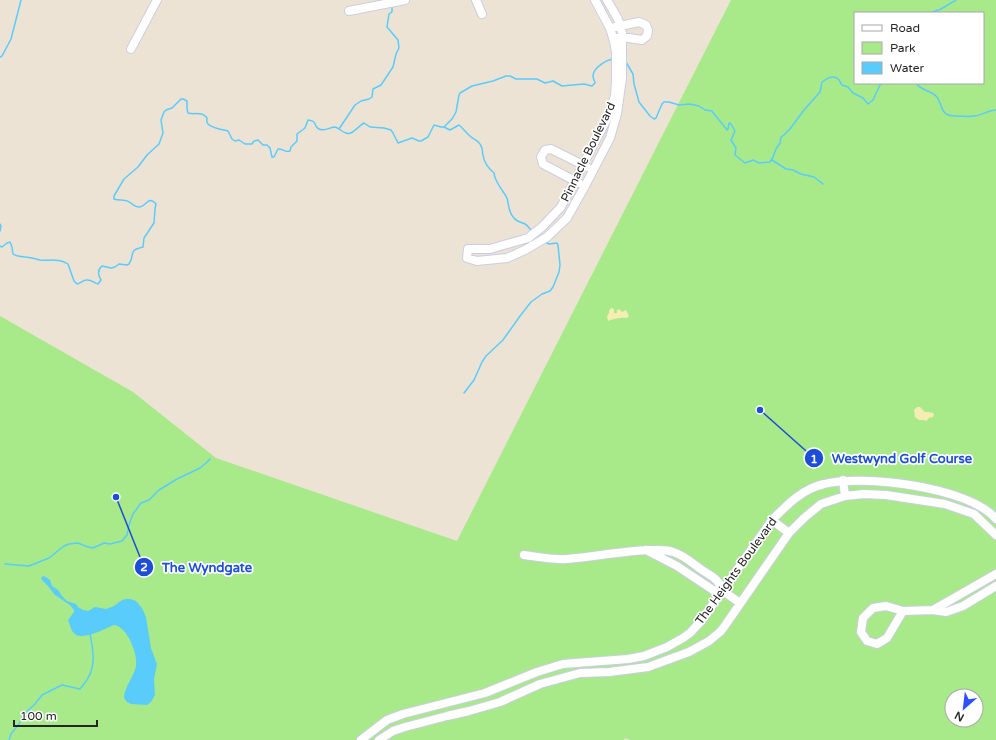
<svg xmlns="http://www.w3.org/2000/svg" width="996" height="740" viewBox="0 0 996 740" font-family="'Varela Round',sans-serif">
<rect width="100%" height="100%" fill="#ece3d5"/>
<!-- green -->
<path fill="#a8e98a" fill-rule="evenodd" d="M731 0H996V740H630L625 738 624 740H0V316L133 392 216 458 457 541ZM855 13H983V83H855ZM952 696H976V720H952Z"/>
<!-- sand -->
<path fill="#f6edb3" d="M611 308 614 309V313H617V310L619 309 622 312 626 310 629 316 627 318C623 317 612 319 608 321L607 316 609 313V311Z
M917 407H920L925 412H928L933 413 934 415 933 417 929 418 926 421 924 420H919L915 417 914 410Z"/>
<!-- water -->
<path fill="#5accfc" d="M43 576 46 577 50 580 52 586 58 590 62 596 67 601 76 604 78 607 83 610 88 611 95 607 106 609 114 606 122 600 126 599H131L136 601 142 608 146 617 151 648 157 664 154 679 155 695 151 702 147 705 131 704 127 702 124 698C124 687 134 677 136 666 138 654 127 626 114 625 104 629 87 639 76 635L72 631 68 620 74 612V610L70 605 55 595 48 586 42 580 41 578Z"/>
<g fill="none" stroke-linecap="round" stroke-linejoin="round">
<!-- stream -->
<path stroke="#5accfc" stroke-width="1.5" d="M930 13 941 9 956 0
M0 57 2 56 11 39 21 0
M626 62 633 74 634 84 639 102 650 116 654 119 656 118 662 104 664 102H669L679 105 690 104 699 106 705 110 712 111C716 117 722 123 727 130L728 129 729 123 731 124 735 131 731 140 736 148 735 155 745 163 753 160 759 163 770 162 773 157 776 149 780 143 781 137 784 135 790 129 804 110 820 92 822 82C826 79 833 74 838 79 840 80 840 83 842 85L848 87 853 93 863 98 868 104 873 100 881 83
M916 83C921 91 930 90 936 96 941 101 940 108 945 113 948 116 952 116 956 116 963 116 968 117 975 116 982 115 989 110 996 110
M444 127 452 119 456 112 459 95 460 93 472 86 493 81 506 76H510L516 79H537L545 83 553 81 562 86 584 84 592 86 595 83C595 81 593 79 593 76 593 68 606 60 613 59
M339 129 355 105 361 101 369 99 372 97 373 89 381 85 393 67 396 54 399 48 398 40 387 27 389 14 392 12V5
M772 160 786 169 793 170 801 174 814 177 823 184
M0 224 1 226 0 231
M0 246 2 247 7 243 10 242 12 247 13 254C17 257 20 256 25 257 30 257 35 259 40 260 50 261 59 258 68 264L74 281 77 284C81 283 83 280 86 280 91 279 94 283 98 284L101 280C98 275 97 270 102 266L111 268 115 267 119 264 127 265 129 264C136 253 127 251 143 247L144 238 154 223 155 209 156 204C148 195 147 206 140 207 136 208 133 204 129 202 125 199 119 201 114 199V196L124 179 138 167 147 155 159 144 163 133 161 120 164 112 166 110 172 108 181 99H183L187 101V108L188 113C195 115 202 111 207 118 207 120 206 122 208 124 212 128 223 130 228 131L232 139 235 141 239 140 245 144H252L254 141 258 140 263 145H267L270 148 272 157H274L278 149C282 148 285 153 290 151L291 147 297 141V134L305 128 308 120C318 121 313 126 319 129 325 132 330 127 335 127 339 128 342 132 346 133 352 136 358 126 364 123L370 127 384 128 391 130 393 133 398 143 412 138 419 141H421L428 137 434 125 441 127H444L450 130 459 125C463 128 466 133 470 136 474 140 479 140 481 146 483 149 482 152 483 155 484 163 488 168 494 173 495 183 503 190 507 198 509 205 508 212 514 218 517 222 521 222 525 224 527 225 529 228 531 230
M464 393 474 380 482 362 486 356 503 340 520 316 531 302 542 294 550 291 553 287 559 272 560 265 558 245 557 243 549 244 545 242
M5 564 29 566 49 558 64 546 69 544 78 543 88 547 93 548 104 543 110 544 122 541 127 535 129 525 133 514 141 503 149 500 159 490 177 479 200 468 206 463 210 459
M9 740 11 734 19 724 24 714 35 704 42 695 62 685 80 689C83 685 86 682 88 678 96 665 93 649 90 634"/>
<!-- minor casing -->
<g stroke="#cbcee2" stroke-width="10">
<path id="minor" d="M476 0 482 14
M595 0 610 28 614 41 616 52V81L615 96 608 117 600 132 561 207 542 227 528 238 490 249H468L467 258 477 261 507 258 525 250 547 237 567 218 585 186 610 138 617 114 622 78V33L618 19 607 0
M349 11 405 0
M615 27 639 22 646 25 648 30 647 36 642 40 622 37 616 38
M131 49 157 0
M579 183 543 164 541 157 545 150 551 149 587 167
M843 480 845 496
M772 520 789 533
M524 555C538 557 553 560 567 559 594 557 621 551 649 550 657 550 666 549 673 552 684 555 693 564 702 570 711 576 719 579 723 591L713 590 677 566 646 550
M996 574 933 610 946 612 963 606 996 586
M723 591 740 603
M903 611 887 638 877 644 867 641 861 632 863 618 873 608 886 606 903 611 933 610
M361 740 387 720 403 714 485 693 537 672 563 664 628 659 644 656 667 647 683 638 690 633 702 620 772 520C787 505 802 489 824 484 862 474 970 487 996 519
M379 740 393 731 405 727 447 716 469 711 500 702 540 684 580 673 609 672 648 667 689 652 709 641 720 632 724 627 789 533 804 518 821 504 845 496 864 494 886 495 945 504 974 514 996 535"/>
</g>
<!-- minor -->
<use href="#minor" stroke="#fff" stroke-width="8"/>
</g>
<g text-anchor="middle" stroke-width="3.5" stroke-linejoin="round" paint-order="stroke">
<!-- street labels -->
<g font-size="12" fill="#262626" stroke="#fff">
<text transform="translate(588 152) rotate(-64)" y="4">Pinnacle Boulevard</text>
<text transform="translate(736 571) rotate(-54)" y="4">The Heights Boulevard</text>
</g>
</g>
<!-- callouts -->
<path fill="none" stroke="#1d4ed8" stroke-width="1.5" d="M760 410L814 458M116 497L144 567"/>
<g fill="#1d4ed8" stroke="#fff" stroke-width="1.5">
<circle cx="760" cy="410" r="4"/>
<circle cx="116" cy="497" r="4"/>
<circle cx="814" cy="458" r="10"/>
<circle cx="144" cy="567" r="10"/>
</g>
<g font-size="12" text-anchor="middle" font-weight="bold" fill="#fff">
<text x="814" y="463">1</text>
<text x="144" y="571">2</text>
</g>
<g font-size="13" text-anchor="middle" font-weight="bold" fill="#1d4ed8" stroke="#fff" stroke-width="3.5" stroke-linejoin="round" paint-order="stroke">
<text x="902" y="463">Westwynd Golf Course</text>
<text x="207" y="572">The Wyndgate</text>
</g>
<!-- legend -->
<rect x="854" y="12" width="130" height="72" fill="#ffffff" stroke="#a8a8a8"/>
<rect x="862" y="25" width="20" height="6" fill="#ffffff" stroke="#a8a8a8"/>
<text x="890" y="32" font-size="12" fill="#262626">Road</text>
<rect x="862" y="42" width="20" height="12" fill="#a8e98a" stroke="#a8a8a8"/>
<text x="890" y="52" font-size="12" fill="#262626">Park</text>
<rect x="862" y="62" width="20" height="12" fill="#5accfc" stroke="#a8a8a8"/>
<text x="890" y="72" font-size="12" fill="#262626">Water</text>
<!-- north arrow -->
<g transform="translate(964 708) rotate(208)"><circle r="19" fill="#ffffff" stroke="#a8a8a8"/>
<path d="M0-3L7 15L0 10L-7 15Z" fill="#2f50ff"/>
<text y="-6" font-size="11" font-weight="bold" text-anchor="middle" fill="#262626">N</text>
</g>
<!-- scale -->
<path d="M14 720v6h83v-6" fill="none" stroke="#262626" stroke-width="2"/>
<text x="20" y="720" font-size="12" fill="#262626" stroke="#ffffff" stroke-width="3" paint-order="stroke">100 m</text>
</svg>
